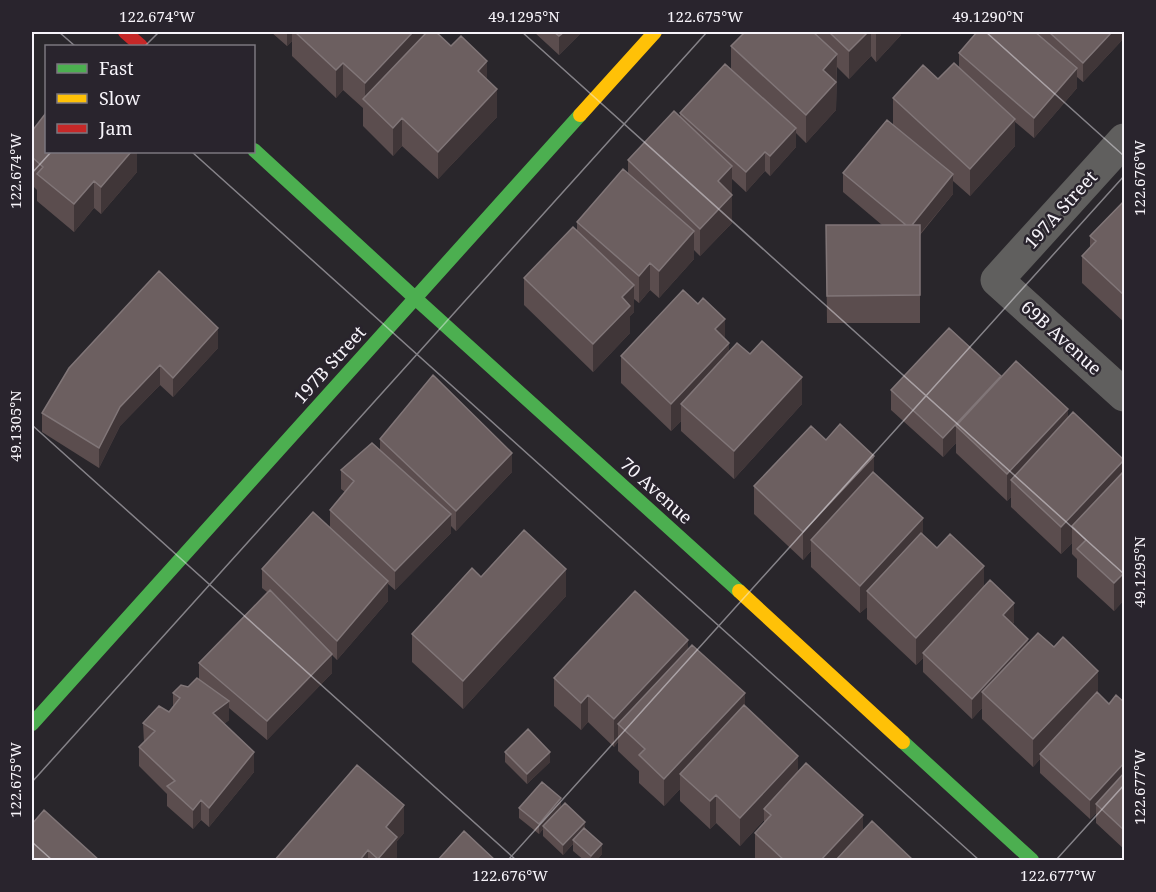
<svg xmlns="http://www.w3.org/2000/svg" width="1156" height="892" viewBox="0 0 1156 892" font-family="'Noto Serif',serif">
<rect width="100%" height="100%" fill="#29262b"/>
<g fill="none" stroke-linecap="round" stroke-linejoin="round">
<!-- street -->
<path stroke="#605f5e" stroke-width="33" d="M1124 140 997 280 1124 395"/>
<!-- fast -->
<path stroke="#4caf50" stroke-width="14" d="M254 150 415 298 739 591
M32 724 580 115
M903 742 1032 860"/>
<!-- slow -->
<path stroke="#ffc107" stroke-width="14" d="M580 115 655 32
M739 591 903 742"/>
<!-- jam -->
<path stroke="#c62828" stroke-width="14" d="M125 32 141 46"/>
</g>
<!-- wall -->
<path fill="#5b4d4e" d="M271 32H427L487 79 497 117 438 179 402 146 393 156 363 126V108L343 90 336 98 292 56V41L287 46Z
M534 32H582L559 55Z
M745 32H901V35L876 62 871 56 849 79 837 67 836 110 806 143 796 133V147L770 176 765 171 746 192 732 179V193L731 194 732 223 700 256 694 250V259L659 298 650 290 639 303 634 299V312L630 316V333L593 372 524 305V278L577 230V222L628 173V160L680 117V113L731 69V46Z
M977 32H1125V37L1083 82 1077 77V88L1034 138 1015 122V146L970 196 953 181V194L920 235V323H827L826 225H882L843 192V173L893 125V98L938 79 959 67V53Z
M32 131 137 152V172L101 214 94 208 74 232 37 201V190L32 185Z
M1125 200V323L1082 283V256L1090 247V236Z
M725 339 729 351 802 404 734 479 681 431V421L671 431 621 383V356Z
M218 348 173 397 160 385 120 426 99 468 42 432V413L69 368Z
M1001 378 1068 418 1125 470V599L1114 611 1077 577V559L1072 554V543L1061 554 1011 507V497L1007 501 956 453V443L943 457 891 410V390Z
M380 439 512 472 456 531 451 526V533L395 590 388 584V601L337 660 332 655V673L267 740 229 708V720L224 724 254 772 209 827 201 820 193 829 167 806V794L139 766V747L144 743 143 723 169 712 173 706V693L188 687 199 679V663L267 592 262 588V569L330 528V510L345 492 341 489V470L380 451Z
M826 440 874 473 923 535 937 548 984 587 1014 622 1013 624 1028 643 1098 693 1109 704 1125 703V850L1096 823V813L1090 819 1040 773V759L1033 767 982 719V708L972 719 923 672V658L916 665 867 619V607L860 613 811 567V551L803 560 754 514V486Z
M481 577 566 596 463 709 412 662V634Z
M688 650 745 706 798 772 863 831 914 861H755V833L764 823V820L740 846 716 823 710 829 680 801V789L664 806 639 783V771L618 751V742L614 747 588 722 581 730 554 706V678Z
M505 752 550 762 527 784 505 762Z
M561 807 585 828 602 854 596 861H585L573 851V844L563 855 543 836V829L539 834 519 818V808Z
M404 833 397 841V861H274Z"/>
<!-- shaded-wall -->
<path fill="#403638" d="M287 32H292V41L287 46Z
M413 32H427L365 101V83Z
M564 32H582L559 55V36Z
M868 32H871V56L849 79V51Z
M878 32H901V35L876 62V34Z
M1112 32H1125V37L1083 82V63Z
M837 54 836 110 806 143V115L823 70Z
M487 61V88L478 71Z
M343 63V90L336 98V70Z
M1077 68V88L1034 138V118Z
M497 89V117L438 179V152Z
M402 118V146L393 156V128Z
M1015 119V146L970 196V169Z
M796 128V147L770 176V156Z
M131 152H137V172L101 214V187Z
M765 152V171L746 192V172Z
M732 166V193L718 209V181Z
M953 174V194L909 247V228Z
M94 181V208L74 232V204Z
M732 195V223L700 256V229Z
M694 231V259L659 298V271Z
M650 263V290L639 303V276Z
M634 285V312L630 316V333L593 372V344L622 297Z
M725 319V346L715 329Z
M218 328V348L173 397V378Z
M729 343V370L681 404V421L671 431V404Z
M160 365V385L120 426 99 468V448L120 407Z
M1001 376V395L956 426V443L943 457V438Z
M802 377V404L734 479V451Z
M1068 409V436L1011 480V497L1007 501V474Z
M512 453V472L456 531V511Z
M874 456V483L811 540V551L803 560V532Z
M1124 460V487L1072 526V543L1061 554V527Z
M451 514V533L395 590V571Z
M923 518V545L867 591V607L860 613V586Z
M984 566V593L923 653V658L916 665V638Z
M566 569V596L463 709V681Z
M1125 572V599L1114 611V583Z
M388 581V601L337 660V641Z
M1014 603V622L1003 635V615Z
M1028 639V658L982 692V708L972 719V699Z
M688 640V667L618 724V742L614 747V719Z
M332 654V673L267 740V721Z
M1098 671V698L1040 754V759L1033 767V739Z
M745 693V720L680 774V789L664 806V779Z
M588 695V722L581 730V703Z
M229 701V720L213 733V713Z
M254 752V772L209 827V808Z
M550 752V762L527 784V774Z
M798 756V783L764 809V820L740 846V818Z
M1125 762V782L1096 804V813L1090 819V800Z
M716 795V823L710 829V801Z
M561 798V808L543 826V829L539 834V824Z
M201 800V820L193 829V810Z
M404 805V833L397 841V861H378L386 827Z
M863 815V842L845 861H820Z
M585 822V832L573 840V844L563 855V845Z
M602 844V854L596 861H591V856Z
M368 850V861H359Z"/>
<!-- building -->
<path fill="#6c5f60" stroke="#817678" stroke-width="1.5" d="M295 32H413L365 83 343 63 336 70Z
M427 32H436L451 46 461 36 487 61 478 71 497 89 438 152 402 118 393 128 363 99Z
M554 32H564L559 36Z
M745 32H813L837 54 823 70 836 82 806 115 731 46Z
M829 32H868L849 51Z
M977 32H1035L1077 68 1034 118 959 53Z
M1049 32H1112L1083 63Z
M954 63 1015 119 970 169 893 98 923 65 938 79Z
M725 64 796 128 770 156 765 152 746 172 680 113Z
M674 111 732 166 718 181 732 195 700 229 628 160Z
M46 113V152H131L101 187 94 181 74 204 37 174 43 167 32 157V131Z
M887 120 953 174 912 225H906L843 173Z
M623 169 694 231 659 271 650 263 639 276 577 222Z
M1125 200V296L1082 256 1096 241 1090 236Z
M826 225H920V295L827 296Z
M573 227 634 285 622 297 630 306 593 344 524 278Z
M159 271 218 328 173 378 160 365 120 407 99 448 42 413 69 368Z
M683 290 698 304 703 298 725 319 715 329 729 343 671 404 621 356Z
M949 328 1001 376 943 438 891 390Z
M762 341 802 377 734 451 681 404 737 343 750 354Z
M1016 361 1068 409 1007 474 956 426Z
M433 375 512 453 456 511 380 439Z
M1073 412 1124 460 1061 527 1011 480Z
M840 424 874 456 803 532 754 486 811 426 826 440Z
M372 443 451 514 395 571 330 510 354 481 341 470Z
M1125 470V572L1114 583 1077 549 1086 540 1072 526Z
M873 472 923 518 860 586 811 540Z
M313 512 388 581 337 641 262 569Z
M524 530 566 569 463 681 412 634 472 568 481 577Z
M921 533 937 548 950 534 984 566 916 638 867 591Z
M990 580 1014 603 1003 615 1028 639 972 699 923 653Z
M270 590 332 654 267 721 199 663Z
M635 591 688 640 614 719 588 695 581 703 554 678Z
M1038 633 1054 647 1063 637 1098 671 1033 739 982 692Z
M692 645 745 693 664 779 639 755 645 749 618 724Z
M197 678 229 701 213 713 254 752 209 808 201 800 193 810 167 786 175 781 139 747 155 731 143 723 159 706 169 712 180 698 173 693 181 685 188 687Z
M1097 692 1109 704 1116 695 1125 703V762L1090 800 1040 754Z
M744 705 798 756 740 818 716 795 710 801 680 774Z
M528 729 550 752 527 774 505 752Z
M806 763 863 815 820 861H785L755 833 771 815 764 809Z
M357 765 404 805 386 827 397 837 378 859 368 850 359 861H274Z
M1125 772V831L1096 804Z
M542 782 561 798 539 824 519 808Z
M565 803 585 822 563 845 543 826Z
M44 810 100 861H32V824Z
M872 821 914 861H835Z
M584 828 602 844 591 856 573 840Z
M464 831 496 861H437Z"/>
<!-- ticks -->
<path fill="none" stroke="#f7f4fa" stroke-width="1.5" stroke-opacity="0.45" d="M59 32 75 46M522 32 1124 574M986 32 1124 156M145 46 159 32M192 152 979 860M32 173 51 152M32 425 516 860M32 782 707 32M32 842 52 860M508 860 1124 176M1056 860 1124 785"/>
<g text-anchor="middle" stroke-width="5" stroke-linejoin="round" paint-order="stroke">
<!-- street labels -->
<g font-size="18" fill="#f7f4fa" stroke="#29242d">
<text transform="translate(1061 210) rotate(-48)" y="6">197A Street</text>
<text transform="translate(1061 338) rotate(42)" y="6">69B Avenue</text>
<text transform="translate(330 365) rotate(-48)" y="6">197B Street</text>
<text transform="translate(656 491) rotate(42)" y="6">70 Avenue</text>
</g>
</g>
<!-- border -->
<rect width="1156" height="892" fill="none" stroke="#29242d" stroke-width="66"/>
<!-- legend -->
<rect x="45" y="45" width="210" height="108" fill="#29242d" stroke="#7b777f" stroke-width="1.5"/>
<rect x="57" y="64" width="30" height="9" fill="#4caf50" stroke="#7b777f" stroke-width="1.5"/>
<text x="99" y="75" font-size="18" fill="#f7f4fa">Fast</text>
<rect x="57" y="94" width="30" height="9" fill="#ffc107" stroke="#7b777f" stroke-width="1.5"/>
<text x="99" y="105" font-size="18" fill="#f7f4fa">Slow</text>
<rect x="57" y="124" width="30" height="9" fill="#c62828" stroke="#7b777f" stroke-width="1.5"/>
<text x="99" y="135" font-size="18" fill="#f7f4fa">Jam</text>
<rect x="33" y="33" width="1090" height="826" fill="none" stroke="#f7f4fa" stroke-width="2"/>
<g font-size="15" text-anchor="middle" fill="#f7f4fa">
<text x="157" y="22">122.674°W</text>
<text x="524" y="22">49.1295°N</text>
<text x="705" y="22">122.675°W</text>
<text x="988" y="22">49.1290°N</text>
<text transform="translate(16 171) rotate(-90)" y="5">122.674°W</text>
<text transform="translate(1140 178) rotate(-90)" y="5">122.676°W</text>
<text transform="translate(16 426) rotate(-90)" y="5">49.1305°N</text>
<text transform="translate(1140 572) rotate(-90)" y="5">49.1295°N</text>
<text transform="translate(16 780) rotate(-90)" y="5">122.675°W</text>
<text transform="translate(1140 787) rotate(-90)" y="5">122.677°W</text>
<text x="510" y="881">122.676°W</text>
<text x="1058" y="881">122.677°W</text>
</g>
</svg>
